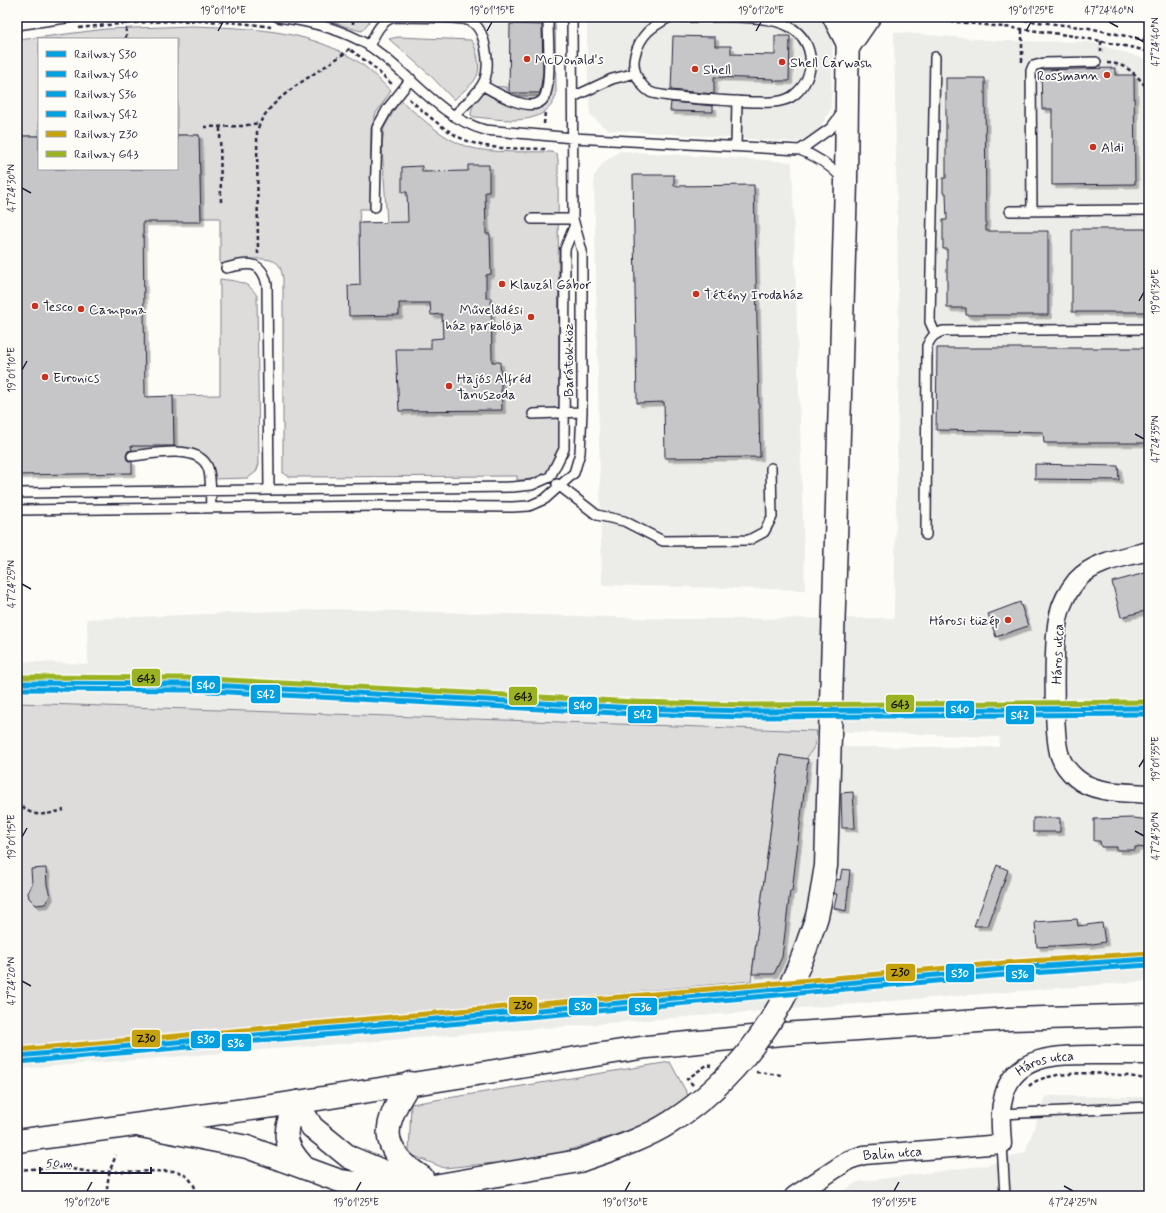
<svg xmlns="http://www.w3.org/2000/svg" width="1166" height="1213" viewBox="0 0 1166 1213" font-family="Mynerve,sans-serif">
<defs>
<filter id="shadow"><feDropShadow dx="3.5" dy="3.5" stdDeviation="0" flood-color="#0004"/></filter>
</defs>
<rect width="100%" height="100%" fill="#fdfcf7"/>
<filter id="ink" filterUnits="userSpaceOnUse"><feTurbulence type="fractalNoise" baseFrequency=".025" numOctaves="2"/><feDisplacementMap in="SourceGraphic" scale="8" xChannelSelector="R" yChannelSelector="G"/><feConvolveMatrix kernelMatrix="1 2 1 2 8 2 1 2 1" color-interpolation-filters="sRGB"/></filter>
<g filter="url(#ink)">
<!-- built -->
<path fill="#ecece9" d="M476 17H549L544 96H507L491 87 478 75 479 67 474 44Z
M587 17H825L833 37 831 109 818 131 798 142 609 130 601 125 590 114 587 60Z
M894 32 1000 41 1090 42 1149 60V981L17 1069V1050L751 981 780 755 806 759 814 747H999L1000 737 17 703V661L88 664 87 619 331 609 677 619 894 618 899 347Z
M620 151 792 162 805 590 602 585 594 176 603 163Z
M1046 1096 1149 1097V1196H836L857 1182 988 1165 1025 1152Z"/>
<!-- green -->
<path fill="#dddcdb" stroke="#807f8b" d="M316 17H369V22L362 31 357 30Z
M549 17H555L556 96C544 129 501 119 474 117L471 115C470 106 482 90 491 87 495 86 502 87 507 87V96H544Z
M192 26C248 28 305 29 354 59 368 67 379 80 391 91L376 113 371 129 370 209H360L359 223H387L382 146 384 128 400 100C421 117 442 139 468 147 492 154 526 151 551 152L557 154 558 160 559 447C552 471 544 480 517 480V476L290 477 283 473V278C282 274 281 268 279 265 270 253 233 262 220 264V218H201L199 135H177V39H39V136H19L18 61 19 40 106 29Z
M398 37 471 40C475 45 475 49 477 55 483 81 471 83 454 100L430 75 389 39Z
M220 279C235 281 249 281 257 296L259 464 256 472 248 478 212 479C205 452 202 448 174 447L173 396 220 395Z
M17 703 817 731 814 747 806 759 780 755 751 981 17 1050Z
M670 1062 689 1097 657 1121 545 1158 444 1168 409 1154 411 1104Z"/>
<!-- building -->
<path fill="#c6c6c8" stroke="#22223b" filter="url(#shadow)" d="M510 24 542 25 543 72 540 93H509Z
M673 36 715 37V46H731V54L775 55V36H790L789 81H774V79L714 77V94L671 90Z
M1115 68V75H1134L1135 184 1052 185V109H1042L1041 70Z
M946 78H985L986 231H1048V315H966V308H947V249H943V220H947L946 193H943V178H946Z
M671 102 713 106V112L670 111Z
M177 135H199L201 222H143L145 397 173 396 174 446H131L132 450 128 451 126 456 127 460 132 462V473L17 475V136H39V169H177Z
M468 165H489V192H485L486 234H490L491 274 486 275V298H491L492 362H500L502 410 399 411 396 349H431V339L443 338 442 314 431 315 430 303H399V315L349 316 348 286 360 285 359 223 408 222 407 192H402V167L422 166V172L468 171Z
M633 175H674V186L754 185 760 457 665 458 664 402 637 403Z
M1072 229H1149V312H1072Z
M937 348H1149V443H1044L1043 432 936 430Z
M1035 464 1118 466 1119 480 1035 479Z
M1149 572V610L1121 617 1112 582Z
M1020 602 1028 626 996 637 988 614Z
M780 755 808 759 792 891H790L782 957 774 974H752Z
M853 792 855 828H842L841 793Z
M1033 818H1060V832H1033Z
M1134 818 1149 820V848L1135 847V850H1117V847H1101L1100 841H1094V819Z
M997 865 1008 870 988 926H974Z
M46 868 47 885 50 896 45 904 36 905 29 898 28 893 32 884 31 869Z
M842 869 850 870 846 911 834 908 837 894H834L836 879 840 880Z
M1077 919 1078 926 1102 923 1105 942 1087 945V944L1037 947 1035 922Z"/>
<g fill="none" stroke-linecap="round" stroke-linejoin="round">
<!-- service casing -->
<g stroke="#22223b" stroke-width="12">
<path id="service" d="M278 17C308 21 342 29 368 45 408 71 438 117 485 130L573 138 800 150C818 157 830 165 843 179
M670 17C700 18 765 12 790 27 816 42 817 77 794 95 783 104 766 102 753 102 736 101 661 98 650 92 639 85 631 69 635 55 641 34 651 27 670 17Z
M17 25 73 17
M369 46C376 33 379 23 393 17 409 18 458 16 470 21 486 28 490 65 485 79 480 93 463 106 454 116
M935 57 930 322 935 333
M482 85C494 92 533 116 544 98 552 85 548 39 548 21L545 17
M573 97 612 79 636 73
M736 146 737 101
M800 150 831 128 842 113
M375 207 377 128 388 108 411 79
M1010 211 1149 210
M1032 211 1031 71 1033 66 1044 63 1096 62
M532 219H573
M226 268C247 263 262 259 267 285L269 490
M533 414 582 412
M132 456C152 454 199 443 208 468 212 479 210 495 211 508
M550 477 564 449 565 249 574 227
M557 484 597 515 624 521 663 541 749 540 764 532 772 517 771 468
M17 493 512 487 532 485 550 477
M17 510 382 506 512 507 529 506 545 499 574 473 580 453 582 412V251L573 219 572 17
M926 535 927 346C931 337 934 334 943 331L1149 329
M1000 1114 1149 1107
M1002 1144 1005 1196"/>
</g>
<!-- minor casing -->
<g stroke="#22223b" stroke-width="21">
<g id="minor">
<path d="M1149 551C1125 557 1094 561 1077 580 1068 591 1062 601 1059 615 1053 636 1053 737 1060 756 1063 765 1069 772 1076 778 1094 794 1127 792 1149 794"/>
<path id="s1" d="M794 1196 849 1160 864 1155 1002 1144C1001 1127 999 1112 1004 1095 1015 1054 1060 1055 1094 1055 1112 1055 1131 1055 1149 1055"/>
</g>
</g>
<!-- tertiary casing -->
<g stroke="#22223b" stroke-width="25">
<path id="tertiary" d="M836 539 846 182 848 17
M410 1083C383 1123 376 1148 422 1177
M297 1102 312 1127 349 1157 387 1173 412 1177
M297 1102C282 1131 282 1144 305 1168
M141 1126 247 1147 340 1181 376 1186 422 1188 579 1161"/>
</g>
<!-- secondary casing -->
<g stroke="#22223b" stroke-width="25">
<path id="secondary" d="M834 17 849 46 869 17"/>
</g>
<!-- primary casing -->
<g stroke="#22223b" stroke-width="25">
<path id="primary" d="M17 1141 273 1106 647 1047 782 1034 1009 1019 1149 1015"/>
</g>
<!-- path -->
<path stroke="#22223b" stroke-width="2.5" stroke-dasharray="4 3" stroke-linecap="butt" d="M915 17C977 25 1040 29 1101 41 1117 45 1134 47 1149 52
M997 17 1089 28 1149 41
M353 24V17
M79 28C139 21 212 17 271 27
M126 39V23
M351 50 371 65 393 85
M1101 52V41
M1022 62V28
M1107 63C1127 63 1138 76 1149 91
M409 99C428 115 446 133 470 142 492 150 520 148 544 149V145
M544 124 545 111
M204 127 242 126 259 123
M220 128 221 204
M258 254 257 132C263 102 309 78 333 61 339 57 346 53 350 48
M17 802C33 819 43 815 64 810
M756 1072 781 1075
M693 1085 687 1079 707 1065 711 1066
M1029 1086C1048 1067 1124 1073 1149 1080
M17 1170 58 1167 92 1172 176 1171C189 1175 194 1183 198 1196
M106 1196 109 1173 116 1155"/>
<!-- service -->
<use href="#service" stroke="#fdfcf7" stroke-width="9"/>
<!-- minor -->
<use href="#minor" stroke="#fdfcf7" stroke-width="18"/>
<!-- tertiary -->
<use href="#tertiary" stroke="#fdfcf7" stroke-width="22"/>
<!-- secondary -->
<use href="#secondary" stroke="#fdfcf7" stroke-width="22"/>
<!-- primary -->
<use href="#primary" stroke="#fdfcf7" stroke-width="22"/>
<!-- tertiary-bridge casing -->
<g stroke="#22223b" stroke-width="25" stroke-linecap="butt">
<path id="tertiary-bridge" d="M579 1161C610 1150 643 1140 671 1122 735 1081 780 1019 806 948 809 937 814 927 817 916 821 900 823 882 826 866L836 539"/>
</g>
<!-- tertiary-bridge -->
<use href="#tertiary-bridge" stroke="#fdfcf7" stroke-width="22"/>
<!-- rail-1 casing -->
<g stroke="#fdfcf7" stroke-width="8">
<path id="rail-1" d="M17 1056 1016 968 1149 959"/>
</g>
<!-- rail-2 casing -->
<g stroke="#fdfcf7" stroke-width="8">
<path id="rail-2" d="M17 683 190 684 635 708 747 711 1149 708"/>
</g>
<!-- rail-3 casing -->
<g stroke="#fdfcf7" stroke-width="8">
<path id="rail-3" d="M18 1062 1016 974 1149 965"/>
</g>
<!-- rail-4 casing -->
<g stroke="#fdfcf7" stroke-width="8">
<path id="rail-4" d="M17 689 190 690 635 714 747 717 1149 714"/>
</g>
<!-- rail-5 casing -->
<g stroke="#fdfcf7" stroke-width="8">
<path id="rail-5" d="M17 1050 1015 962 1149 953"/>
</g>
<!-- rail-6 casing -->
<g stroke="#fdfcf7" stroke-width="8">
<path id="rail-6" d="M17 677 190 678 635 702 747 705 1149 702"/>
</g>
<!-- rail-1 -->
<use href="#rail-1" stroke="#00a0e3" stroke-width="5"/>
<!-- rail-2 -->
<use href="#rail-2" stroke="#00a0e3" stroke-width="5"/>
<!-- rail-3 -->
<use href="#rail-3" stroke="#00a0e3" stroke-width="5"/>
<!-- rail-4 -->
<use href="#rail-4" stroke="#00a0e3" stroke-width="5"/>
<!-- rail-5 -->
<use href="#rail-5" stroke="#c7a20f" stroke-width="5"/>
<!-- rail-6 -->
<use href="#rail-6" stroke="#9bb223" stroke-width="5"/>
</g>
</g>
<!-- ticks -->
<path fill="none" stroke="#22223b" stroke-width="1.5" d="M1109 22 1118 27M218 31 223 22M487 31 492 22M756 31 761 22M1026 31 1031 22M1135 37 1144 42M22 188 31 193M1139 301 1144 292M22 370 27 361M1135 434 1144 439M22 584 31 589M1139 767 1144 759M1135 831 1144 836M22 837 27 828M22 981 31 986M1064 1186 1073 1191M87 1191 92 1182M356 1191 361 1182M625 1191 630 1182M894 1191 899 1182"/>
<!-- markers -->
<g fill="#c8321e" stroke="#fdfcf7" stroke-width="1.5">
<circle cx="527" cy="59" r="4"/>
<circle cx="782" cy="62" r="4"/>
<circle cx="695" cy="69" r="4"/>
<circle cx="1107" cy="75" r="4"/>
<circle cx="1093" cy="147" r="4"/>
<circle cx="502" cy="284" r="4"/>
<circle cx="696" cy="294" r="4"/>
<circle cx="35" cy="306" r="4"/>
<circle cx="81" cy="309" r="4"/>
<circle cx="531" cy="317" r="4"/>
<circle cx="45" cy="377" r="4"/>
<circle cx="449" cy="386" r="4"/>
<circle cx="1008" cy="620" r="4"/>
</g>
<g text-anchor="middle" stroke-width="3.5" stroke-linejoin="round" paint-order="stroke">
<!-- poi labels -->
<g font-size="14" fill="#22223b" stroke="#fdfcf7" text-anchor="start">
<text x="535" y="64">McDonald's</text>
<text x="790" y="67">Shell Carwash</text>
<text x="703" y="74">Shell</text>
<text x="1099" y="80" text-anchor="end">Rossmann</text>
<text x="1101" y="152">Aldi</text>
<text x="510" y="289">Klauzál Gábor</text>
<text x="704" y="299">Tétény Irodaház</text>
<text x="43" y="311">Tesco</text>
<text x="89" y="314">Campona</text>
<text x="523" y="314" text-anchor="end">Művelődési<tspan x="523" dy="16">ház parkolója</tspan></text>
<text x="53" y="382">Euronics</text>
<text x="457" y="383">Hajós Alfréd<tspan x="457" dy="16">Tanuszoda</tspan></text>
<text x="1000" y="625" text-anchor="end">Hárosi tüzép</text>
</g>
<!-- street labels -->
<g font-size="14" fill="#22223b" stroke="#fdfcf7">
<text transform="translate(568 360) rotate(-90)" y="5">Barátok köz</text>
<text transform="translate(1057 654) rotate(-88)" y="5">Háros utca</text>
<text dy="5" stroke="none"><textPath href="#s1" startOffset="326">Háros utca</textPath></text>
<text dy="5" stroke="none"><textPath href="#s1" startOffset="110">Balin utca</textPath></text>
</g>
</g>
<g stroke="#fdfcf7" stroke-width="1.5">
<rect x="131" y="668" width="30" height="19" rx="4" fill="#9bb223"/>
<rect x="191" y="675" width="30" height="19" rx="4" fill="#00a0e3"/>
<rect x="250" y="684" width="31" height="20" rx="4" fill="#00a0e3"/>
<rect x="508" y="686" width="30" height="20" rx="4" fill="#9bb223"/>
<rect x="885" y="694" width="30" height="19" rx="4" fill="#9bb223"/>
<rect x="568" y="696" width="30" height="19" rx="4" fill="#00a0e3"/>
<rect x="945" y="700" width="30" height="19" rx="4" fill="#00a0e3"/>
<rect x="627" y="705" width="31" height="19" rx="4" fill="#00a0e3"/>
<rect x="1005" y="705" width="30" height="20" rx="4" fill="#00a0e3"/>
<rect x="885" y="963" width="31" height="19" rx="4" fill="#c7a20f"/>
<rect x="945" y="963" width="30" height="20" rx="4" fill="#00a0e3"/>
<rect x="1005" y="964" width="30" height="19" rx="4" fill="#00a0e3"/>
<rect x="508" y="996" width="30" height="19" rx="4" fill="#c7a20f"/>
<rect x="568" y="997" width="30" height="19" rx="4" fill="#00a0e3"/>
<rect x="628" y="997" width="30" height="19" rx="4" fill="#00a0e3"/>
<rect x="131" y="1029" width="30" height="19" rx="4" fill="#c7a20f"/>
<rect x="190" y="1030" width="31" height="19" rx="4" fill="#00a0e3"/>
<rect x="221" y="1033" width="31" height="19" rx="4" fill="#00a0e3"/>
</g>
<g font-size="11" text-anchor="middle" font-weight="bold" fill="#fff">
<text x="206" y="689">S40</text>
<text x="266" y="698">S42</text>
<text x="583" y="709">S40</text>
<text x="960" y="713">S40</text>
<text x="643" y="718">S42</text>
<text x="1020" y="719">S42</text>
<text x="960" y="977">S30</text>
<text x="1020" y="978">S36</text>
<text x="583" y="1010">S30</text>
<text x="643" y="1011">S36</text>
<text x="206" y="1043">S30</text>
<text x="236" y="1047">S36</text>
</g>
<g font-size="11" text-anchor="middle" font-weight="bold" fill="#111">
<text x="146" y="682">G43</text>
<text x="523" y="700">G43</text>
<text x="900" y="708">G43</text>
<text x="900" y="976">Z30</text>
<text x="523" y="1009">Z30</text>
<text x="146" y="1042">Z30</text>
</g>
<!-- margin -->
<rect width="1166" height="1213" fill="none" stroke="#fdfcf7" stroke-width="44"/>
<!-- legend -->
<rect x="38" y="38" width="140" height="132" fill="#fdfcf7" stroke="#a5a5ac"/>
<rect x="46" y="51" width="20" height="6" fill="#00a0e3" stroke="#a5a5ac"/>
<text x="74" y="58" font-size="12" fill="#22223b">Railway S30</text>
<rect x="46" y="71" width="20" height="6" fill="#00a0e3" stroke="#a5a5ac"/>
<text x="74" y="78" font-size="12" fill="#22223b">Railway S40</text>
<rect x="46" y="91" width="20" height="6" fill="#00a0e3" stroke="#a5a5ac"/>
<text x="74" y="98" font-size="12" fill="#22223b">Railway S36</text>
<rect x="46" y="111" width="20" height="6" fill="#00a0e3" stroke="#a5a5ac"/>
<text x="74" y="118" font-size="12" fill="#22223b">Railway S42</text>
<rect x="46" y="131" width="20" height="6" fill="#c7a20f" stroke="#a5a5ac"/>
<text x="74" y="138" font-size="12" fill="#22223b">Railway Z30</text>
<rect x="46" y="151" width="20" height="6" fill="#9bb223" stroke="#a5a5ac"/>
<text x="74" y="158" font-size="12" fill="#22223b">Railway G43</text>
<!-- scale -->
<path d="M40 1167v6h111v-6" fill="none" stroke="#22223b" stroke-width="2"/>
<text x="46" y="1167" font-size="12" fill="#22223b" stroke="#fdfcf7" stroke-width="3" paint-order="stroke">50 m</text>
<rect x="22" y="22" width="1122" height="1169" fill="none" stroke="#22223b" stroke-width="1.5"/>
<g font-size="10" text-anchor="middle" fill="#22223b">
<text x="223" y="14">19°01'10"E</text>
<text x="492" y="14">19°01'15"E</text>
<text x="761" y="14">19°01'20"E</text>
<text x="1031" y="14">19°01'25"E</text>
<text x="1109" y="14">47°24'40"N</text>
<text transform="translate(1155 42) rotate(-90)" y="4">47°24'40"N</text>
<text transform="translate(11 188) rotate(-90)" y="4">47°24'30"N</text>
<text transform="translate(1155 292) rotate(-90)" y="4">19°01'30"E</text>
<text transform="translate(11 370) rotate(-90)" y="4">19°01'10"E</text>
<text transform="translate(1155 439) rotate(-90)" y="4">47°24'35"N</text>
<text transform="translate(11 584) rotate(-90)" y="4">47°24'25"N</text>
<text transform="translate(1155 759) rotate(-90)" y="4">19°01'35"E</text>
<text transform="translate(1155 836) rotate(-90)" y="4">47°24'30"N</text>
<text transform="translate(11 837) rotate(-90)" y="4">19°01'15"E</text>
<text transform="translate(11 981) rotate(-90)" y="4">47°24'20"N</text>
<text x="87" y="1206">19°01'20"E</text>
<text x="356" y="1206">19°01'25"E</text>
<text x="625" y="1206">19°01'30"E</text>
<text x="894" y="1206">19°01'35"E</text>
<text x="1073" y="1206">47°24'25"N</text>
</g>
</svg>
